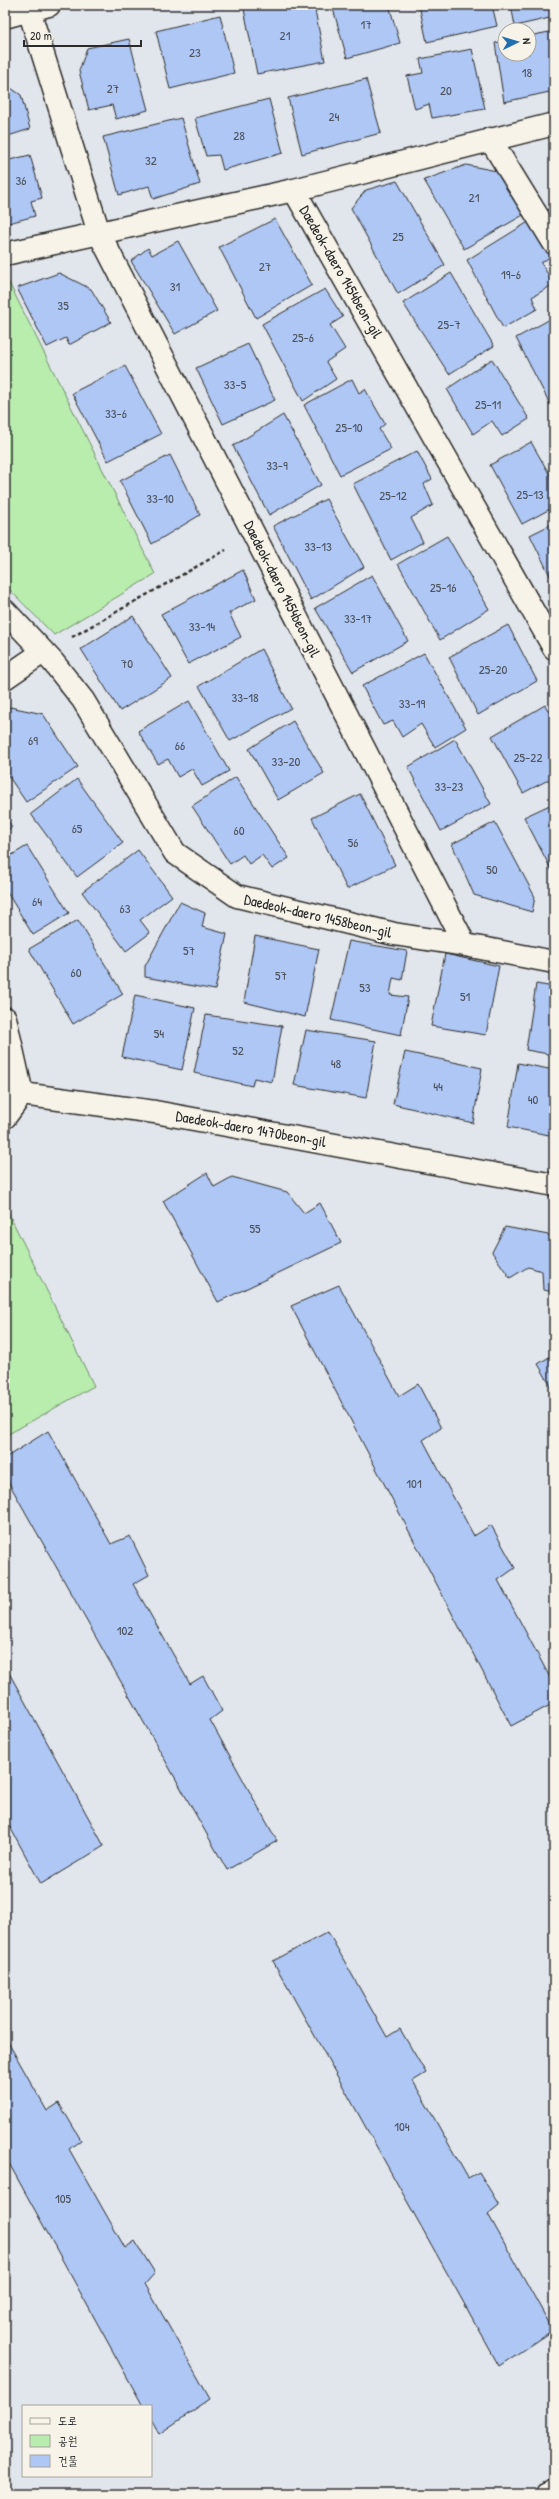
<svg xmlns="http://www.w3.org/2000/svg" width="559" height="2499" viewBox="0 0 559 2499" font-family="'Patrick Hand','Poor Story',sans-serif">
<rect width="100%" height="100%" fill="#e1e6ec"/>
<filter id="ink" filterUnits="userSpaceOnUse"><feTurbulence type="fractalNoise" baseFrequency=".025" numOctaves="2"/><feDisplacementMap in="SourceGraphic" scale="8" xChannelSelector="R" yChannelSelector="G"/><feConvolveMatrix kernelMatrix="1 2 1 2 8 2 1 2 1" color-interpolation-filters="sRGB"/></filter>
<g filter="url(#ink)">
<!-- green -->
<path fill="#b8edae" stroke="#728c6c" d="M5 275 155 574 54 635 5 585Z
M5 1206 94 1386 5 1436Z"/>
<!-- building -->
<path fill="#aec7f5" stroke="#2b2b2b" d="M263 5H314L325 61 257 74 244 9Z
M332 5H389L400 43 347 58Z
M419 5H492L497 26 427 42Z
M511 5H554V17L515 26Z
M220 15 234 73 170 89 156 31Z
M554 31V91L504 102 495 43 505 41V54H529V36Z
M129 39 148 110 116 119 112 105 89 110 79 71 87 48Z
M472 49 485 109 432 118 429 104 415 109 407 76 423 73 420 59Z
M366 79 381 133 302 154 288 98Z
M5 84 21 95 30 129 5 137Z
M269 99 283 153 223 170 219 155 206 156 195 118Z
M181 118 200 184 153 199 149 186 119 195 103 137Z
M30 155 42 198 31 201 35 216 5 224V161Z
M466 165 497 171 525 214 464 249 424 180Z
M397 181 445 265 398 294 351 208 366 190Z
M275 219 312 285 256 318 219 247Z
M530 221 551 256 541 263 554 284 532 297 537 309 503 328 467 260Z
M178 241 217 311 175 334 131 261 148 248 152 255Z
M59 273 91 289 111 322 69 345 66 338 47 347 17 288Z
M451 273 494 346 449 374 403 303Z
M325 289 343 317 330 325 345 349 326 362 336 379 303 401 262 324Z
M554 317V405L551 406 516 338Z
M248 344 275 400 223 424 196 368Z
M492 359 529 419 502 436 492 421 473 434 447 389Z
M125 366 161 434 108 461 72 393Z
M352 379 359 393 365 389 385 424 379 429 391 449 340 475 304 405Z
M283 415 321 485 269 515 233 446Z
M531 442 554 482V507L522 524 490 465Z
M417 451 432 479 424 484 433 505 411 518 423 542 391 560 353 484Z
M170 455 200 515 152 544 120 481Z
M326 499 364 567 311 600 273 526Z
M554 523V584L530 535Z
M447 536 489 609 440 640 398 564Z
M243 570 256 599 229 613 241 637 188 664 161 614Z
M372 575 408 641 353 672 315 608Z
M133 616 172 678 120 711 81 649Z
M508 625 537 681 478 715 449 657Z
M261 649 291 708 230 741 199 686Z
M424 653 466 728 435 747 421 724 402 737 393 721 383 725 362 686Z
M189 701 229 771 202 786 192 769 178 777 168 759 158 764 138 731Z
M545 705 554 721V777L523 793 492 736Z
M10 707 43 714 78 767 26 802 5 771V711Z
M293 721 324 773 278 800 249 749Z
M455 739 491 804 441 831 408 767Z
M236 777 289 858 272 869 262 855 249 864 243 855 230 864 192 806Z
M77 779 123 843 77 877 31 814Z
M360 794 395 865 347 889 312 818Z
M554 803V873H553L524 817Z
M5 817 12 827 5 832Z
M495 822 535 897 532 912 474 895 452 844Z
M27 846 69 913 33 935 5 889V859Z
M138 850 172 896 140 920 150 933 126 951 82 892Z
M180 902 205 913 202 927 227 934 215 990 145 977V966Z
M78 920 123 994 73 1024 29 949Z
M255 936 319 949 305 1017 244 1002Z
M349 941 407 951 402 980 393 978 390 995 408 997 401 1035 331 1020Z
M445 954 499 966 486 1035 431 1026Z
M536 984 554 987V1055L526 1050Z
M135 995 195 1008 182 1070 122 1057Z
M206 1015 282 1026 272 1082 254 1078 252 1086 194 1073Z
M306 1030 376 1041 366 1098 294 1085Z
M405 1052 482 1068 473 1123 393 1104Z
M518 1063 554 1070V1136L508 1127Z
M207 1173 214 1187 232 1177 287 1192 304 1213 320 1203 341 1243 218 1302 163 1201Z
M505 1227 554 1236V1292L543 1290 542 1271 528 1267 510 1278 492 1252Z
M339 1285 399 1396 418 1384 441 1428 423 1440 474 1536 491 1525 515 1568 498 1580 554 1685V1703L511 1726 291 1306Z
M554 1354V1391L538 1364Z
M48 1431 111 1544 130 1536 149 1575 133 1584 190 1684 203 1676 222 1711 210 1720 277 1841 227 1870 5 1476V1458Z
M8 1671 104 1846 41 1884 5 1818V1673Z
M328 1932 387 2037 400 2029 426 2073 413 2081 468 2178 479 2172 499 2205 488 2214 553 2330 499 2366 273 1961Z
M5 2037 47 2111 59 2103 81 2140 69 2149 125 2248 135 2241 155 2273 145 2284 210 2399 159 2434 151 2420V2406H143L5 2156Z"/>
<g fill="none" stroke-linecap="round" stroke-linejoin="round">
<!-- minor casing -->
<g stroke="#2b2b2b" stroke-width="25">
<path id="minor" d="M29 10 99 233 465 945
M5 17 49 5
M490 139 554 243
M294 190 554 648
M5 254 294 190 554 124
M5 611 53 662 83 700 175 853 237 896 394 934 465 945 554 962
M5 678 43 652
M5 1018 22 1094
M22 1094 155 1112 554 1185
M5 1117 22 1094
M548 2494 554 2491"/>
</g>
<!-- path -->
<path stroke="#2b2b2b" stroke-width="2.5" stroke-dasharray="4 3" stroke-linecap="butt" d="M72 637 226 550"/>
<!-- minor -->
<use href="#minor" stroke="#f7f3e8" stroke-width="22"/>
</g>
</g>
<g text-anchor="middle" stroke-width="4" stroke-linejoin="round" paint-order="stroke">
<!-- number labels -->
<g font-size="13" fill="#4c525e">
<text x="366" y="29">17</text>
<text x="285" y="40">21</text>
<text x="195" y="57">23</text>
<text x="527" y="77">18</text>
<text x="113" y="93">27</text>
<text x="446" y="95">20</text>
<text x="334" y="121">24</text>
<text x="239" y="140">28</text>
<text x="151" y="165">32</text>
<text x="21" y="185">36</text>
<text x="474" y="202">21</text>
<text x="398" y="241">25</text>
<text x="265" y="271">27</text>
<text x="511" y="279">19-6</text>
<text x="175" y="291">31</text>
<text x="63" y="310">35</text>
<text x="449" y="329">25-7</text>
<text x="303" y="342">25-6</text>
<text x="235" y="389">33-5</text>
<text x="488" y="409">25-11</text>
<text x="116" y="418">33-6</text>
<text x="349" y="432">25-10</text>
<text x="277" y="470">33-9</text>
<text x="530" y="499">25-13</text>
<text x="393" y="500">25-12</text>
<text x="160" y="503">33-10</text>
<text x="318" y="551">33-13</text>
<text x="443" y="592">25-16</text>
<text x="358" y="623">33-17</text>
<text x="202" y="631">33-14</text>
<text x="127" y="668">70</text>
<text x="493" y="674">25-20</text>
<text x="245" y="702">33-18</text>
<text x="412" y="708">33-19</text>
<text x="33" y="745">69</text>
<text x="180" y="750">66</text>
<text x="528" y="762">25-22</text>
<text x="286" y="766">33-20</text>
<text x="449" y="791">33-23</text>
<text x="77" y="833">65</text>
<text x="239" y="835">60</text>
<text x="353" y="847">56</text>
<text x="492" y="874">50</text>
<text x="37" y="906">64</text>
<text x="125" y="913">63</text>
<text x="189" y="955">57</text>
<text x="76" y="977">60</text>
<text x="281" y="980">57</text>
<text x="365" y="992">53</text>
<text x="465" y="1001">51</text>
<text x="159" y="1038">54</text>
<text x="238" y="1055">52</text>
<text x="336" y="1068">48</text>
<text x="438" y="1091">44</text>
<text x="533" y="1104">40</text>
<text x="255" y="1233">55</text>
<text x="414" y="1488">101</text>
<text x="125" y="1635">102</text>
<text x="402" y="2131">104</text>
<text x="63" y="2203">105</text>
</g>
<!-- street labels -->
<g font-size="15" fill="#2b2b2b" stroke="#f7f3e8">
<text transform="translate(341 272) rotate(60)" y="5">Daedeok-daero 1454beon-gil</text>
<text transform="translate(282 589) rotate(63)" y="5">Daedeok-daero 1454beon-gil</text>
<text transform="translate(318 916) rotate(13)" y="5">Daedeok-daero 1458beon-gil</text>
<text transform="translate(251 1129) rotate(10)" y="5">Daedeok-daero 1470beon-gil</text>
</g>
</g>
<!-- margin -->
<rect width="559" height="2499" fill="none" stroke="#f7f3e8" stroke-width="20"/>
<rect x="10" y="10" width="539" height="2479" fill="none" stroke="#2b2b2b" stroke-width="1.5" filter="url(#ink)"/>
<!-- legend -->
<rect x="22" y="2405" width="130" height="72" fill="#f7f3e8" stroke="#a5a39c"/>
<rect x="30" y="2418" width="20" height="6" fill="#f7f3e8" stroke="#a5a39c"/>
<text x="58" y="2425" font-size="12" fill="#2b2b2b">도로</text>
<rect x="30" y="2435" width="20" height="12" fill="#b8edae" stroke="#a5a39c"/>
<text x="58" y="2445" font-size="12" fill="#2b2b2b">공원</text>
<rect x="30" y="2455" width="20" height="12" fill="#aec7f5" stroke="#a5a39c"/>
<text x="58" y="2465" font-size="12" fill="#2b2b2b">건물</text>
<!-- north arrow -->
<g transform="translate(517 42) rotate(85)"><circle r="19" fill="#f7f3e8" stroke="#a5a39c"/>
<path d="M0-3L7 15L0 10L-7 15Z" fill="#1f6fb2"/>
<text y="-6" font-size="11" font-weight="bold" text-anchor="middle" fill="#2b2b2b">N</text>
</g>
<!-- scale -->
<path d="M24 40v6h117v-6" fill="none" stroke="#2b2b2b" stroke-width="2"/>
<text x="30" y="40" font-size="12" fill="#2b2b2b" stroke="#f7f3e8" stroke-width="3" paint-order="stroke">20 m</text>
</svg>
